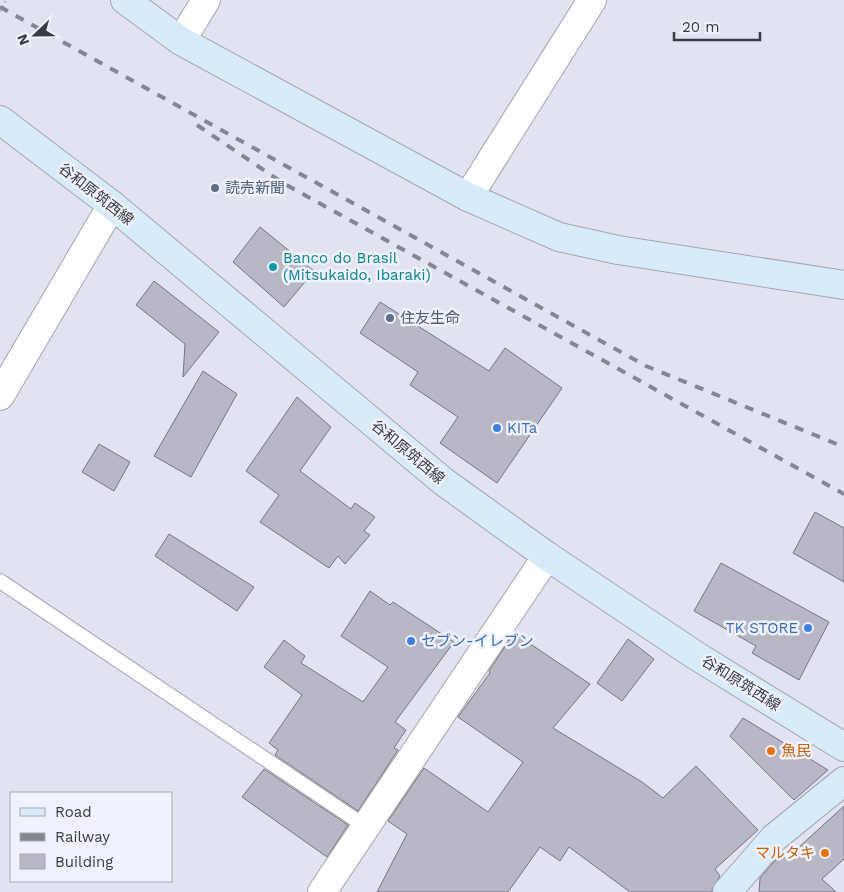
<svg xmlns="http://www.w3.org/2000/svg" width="844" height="892" viewBox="0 0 844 892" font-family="'Work Sans','Noto Sans JP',sans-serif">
<rect width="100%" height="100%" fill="#e2e3f0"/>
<!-- building -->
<path fill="#b7b8c4" stroke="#747580" d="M260 227 314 271 284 307 233 262Z
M154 281 219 332 183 377 185 344 136 305Z
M380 302 489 371 505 348 562 388 497 483 440 443 458 417 410 385 418 372 360 333Z
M203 371 237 394 191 477 154 456Z
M297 397 331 427 300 471 351 509 355 503 375 517 364 531 370 535 345 564 338 556 329 568 260 522 279 495 246 471Z
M99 444 130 462 114 491 82 472Z
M815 512 844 528V582L793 553Z
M169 534 254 587 237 611 155 556Z
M721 563 829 622 799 680 752 653 756 646 694 611Z
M370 591 390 605 393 602 454 642 395 722 406 730 394 748 398 750 358 811 275 755 278 750 269 743 302 695 264 667 284 640 305 656 301 663 363 702 388 667 341 636Z
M514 633 590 684 553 728 642 782 663 798 696 766 758 830 715 869 720 876 711 892H630L569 847 560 861 540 847 508 892H377L407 834 388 821 424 768 488 812 523 762 458 717 490 673 489 671Z
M628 639 654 659 622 701 597 683Z
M743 718 828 770 794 800 730 736Z
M264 769 348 825 327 857 242 797Z
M844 806V859L822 879 836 892H759L760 878 781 854 786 859Z"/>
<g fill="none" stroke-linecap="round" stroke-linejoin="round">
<!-- lane casing -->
<g stroke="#a4a5b0" stroke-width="16">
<path id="lane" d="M0 581 365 826"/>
</g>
<!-- street casing -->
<g stroke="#a4a5b0" stroke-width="30">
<path id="street" d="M181 41 206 0
M468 197 592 0
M0 396 112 205
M322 892 547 556"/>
</g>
<!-- secondary casing -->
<g stroke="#a4a5b0" stroke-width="30">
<path id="secondary" d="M125 0 181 41 468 197 559 237 618 250 844 285
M0 120 112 205 444 482 547 556 695 655 844 747
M727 892 774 838 844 781"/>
</g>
<!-- path -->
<path stroke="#aaabb5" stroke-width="3" stroke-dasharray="1 4" stroke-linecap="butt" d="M0 11 6 0"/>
<!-- lane -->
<use href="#lane" stroke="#fff" stroke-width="14"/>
<!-- street -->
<use href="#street" stroke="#fff" stroke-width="28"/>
<!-- secondary -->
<use href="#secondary" stroke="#d8ebfa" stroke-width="28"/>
<!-- rail -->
<path stroke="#85868f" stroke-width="4" stroke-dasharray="9 9" stroke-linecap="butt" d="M0 7 646 366 844 447
M197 125 283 183 844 494"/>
</g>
<!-- markers -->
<g fill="#5c6f8a" stroke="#eff1fd" stroke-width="2">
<circle cx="215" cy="188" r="5"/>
<circle cx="390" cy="318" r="5"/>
</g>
<circle fill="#0f9aa8" stroke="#eff1fd" stroke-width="2" cx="273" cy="267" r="5"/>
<g fill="#3f7fe0" stroke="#eff1fd" stroke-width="2">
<circle cx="497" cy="428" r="5"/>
<circle cx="808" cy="628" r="5"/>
<circle cx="411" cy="641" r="5"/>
</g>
<g fill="#e8710a" stroke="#eff1fd" stroke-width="2">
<circle cx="771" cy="751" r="5"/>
<circle cx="825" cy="853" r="5"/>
</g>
<g text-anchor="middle" stroke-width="5" stroke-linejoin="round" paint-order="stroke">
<!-- service labels -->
<g font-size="15" fill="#4e5e75" stroke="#eff1fd" text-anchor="start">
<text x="225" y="193">読売新聞</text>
<text x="400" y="323">住友生命</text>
</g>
<!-- street labels -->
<g font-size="15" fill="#3b3c41" stroke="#eff1fd">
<text transform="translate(96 194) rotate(38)" y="5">谷和原筑西線</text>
<text transform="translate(408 452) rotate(40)" y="5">谷和原筑西線</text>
<text transform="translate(741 683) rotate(32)" y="5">谷和原筑西線</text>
</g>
<!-- culture labels -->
<g font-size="15" fill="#0d838f" stroke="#eff1fd" text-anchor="start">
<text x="283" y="263">Banco do Brasil<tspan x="283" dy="17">(Mitsukaido, Ibaraki)</tspan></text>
</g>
<!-- shop labels -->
<g font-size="15" fill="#366cbe" stroke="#eff1fd" text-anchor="start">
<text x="507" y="433">KITa</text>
<text x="798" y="633" text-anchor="end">TK STORE</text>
<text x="421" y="646">セブン-イレブン</text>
</g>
<!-- food labels -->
<g font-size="15" fill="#c56008" stroke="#eff1fd" text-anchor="start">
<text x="781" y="756">魚民</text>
<text x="815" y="858" text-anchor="end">マルタキ</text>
</g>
</g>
<!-- legend -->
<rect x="10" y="792" width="162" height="90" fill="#eff1fd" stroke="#a7a9b2"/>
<rect x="20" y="808" width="25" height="8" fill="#d8ebfa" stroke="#a7a9b2"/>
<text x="55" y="817" font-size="15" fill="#3b3c41">Road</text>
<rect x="20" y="833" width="25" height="8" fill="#85868f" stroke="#a7a9b2"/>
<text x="55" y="842" font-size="15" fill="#3b3c41">Railway</text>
<rect x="20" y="854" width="25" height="15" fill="#b7b8c4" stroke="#a7a9b2"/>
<text x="55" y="867" font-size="15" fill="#3b3c41">Building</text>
<!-- north arrow -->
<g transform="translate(35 35) rotate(248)" stroke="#eff1fd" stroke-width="4" paint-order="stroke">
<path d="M0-4L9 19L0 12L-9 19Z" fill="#3b3c41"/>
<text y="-8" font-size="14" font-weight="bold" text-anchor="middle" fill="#3b3c41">N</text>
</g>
<!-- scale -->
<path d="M674 32v8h86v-8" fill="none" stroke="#3b3c41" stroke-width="2.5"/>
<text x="682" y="32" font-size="15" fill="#3b3c41" stroke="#eff1fd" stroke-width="4" paint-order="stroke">20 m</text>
</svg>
